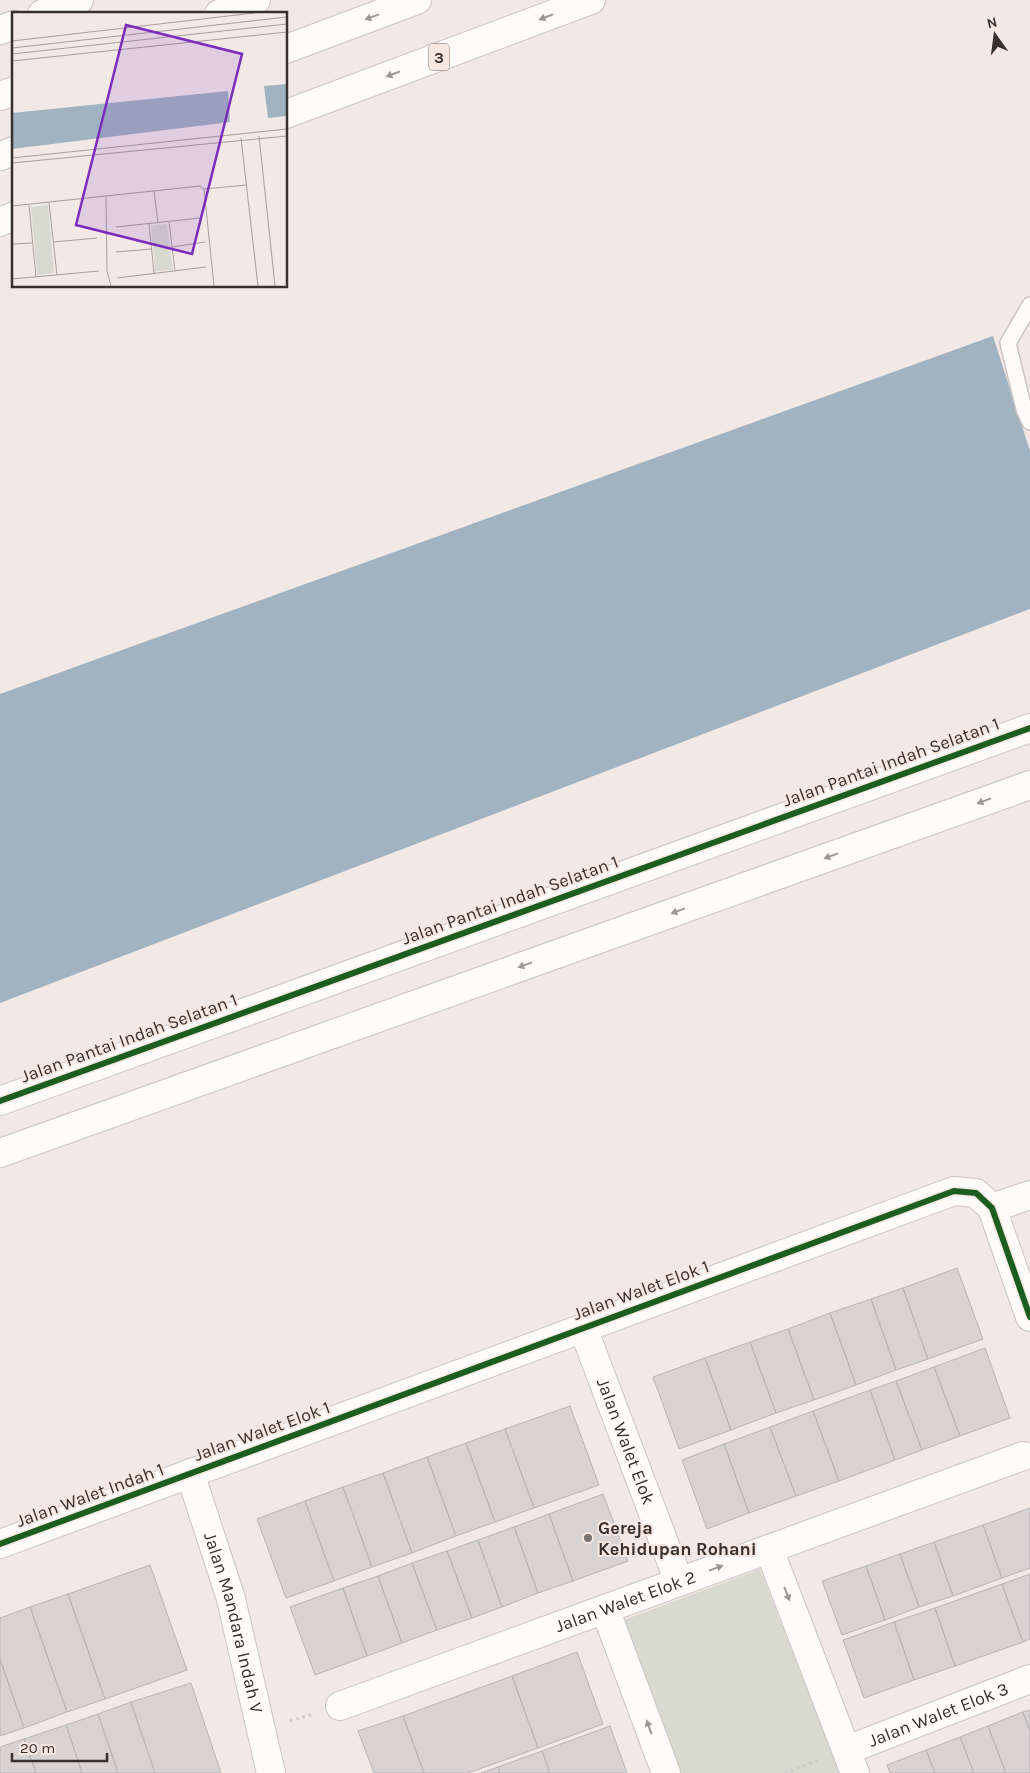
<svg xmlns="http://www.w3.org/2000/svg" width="1030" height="1773" viewBox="0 0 1030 1773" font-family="Karla,sans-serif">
<rect width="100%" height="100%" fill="#f2e9e6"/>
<!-- green -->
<path fill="#d8dacf" d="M760 1569 840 1773H679L624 1620Z"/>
<!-- water -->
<path fill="#a1b3c0" d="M993 336 1030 451V609L0 1003V694Z"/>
<!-- building -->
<path fill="#d8d2d3" stroke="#b9b4b4" d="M957 1268 983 1339 928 1359 903 1288Z
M903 1288 928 1359 896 1370 871 1299Z
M871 1299 896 1370 856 1385 830 1313Z
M830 1313 856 1385 814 1400 788 1329Z
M788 1329 814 1400 776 1413 750 1342Z
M750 1342 776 1413 731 1430 705 1358Z
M985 1348 1010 1418 960 1436 934 1367Z
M705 1358 731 1430 679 1449 653 1377Z
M934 1367 960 1436 922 1450 896 1381Z
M896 1381 922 1450 895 1460 870 1390Z
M870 1390 895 1460 839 1481 813 1411Z
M570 1406 599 1485 534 1508 505 1429Z
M813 1411 839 1481 796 1496 770 1427Z
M770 1427 796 1496 749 1513 724 1444Z
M505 1429 534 1508 495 1522 466 1443Z
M466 1443 495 1522 456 1536 427 1457Z
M724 1444 749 1513 707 1529 682 1460Z
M427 1457 456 1536 412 1553 383 1473Z
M383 1473 412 1553 372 1567 343 1487Z
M343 1487 372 1567 334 1581 305 1501Z
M603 1494 628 1561 573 1581 549 1514Z
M305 1501 334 1581 286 1598 257 1519Z
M1030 1508V1568L1002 1578 983 1525Z
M549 1514 573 1581 538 1593 514 1527Z
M983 1525 1002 1578 953 1596 934 1542Z
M514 1527 538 1593 502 1607 478 1540Z
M478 1540 502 1607 472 1618 447 1551Z
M934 1542 953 1596 919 1607 900 1554Z
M447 1551 472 1618 437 1630 412 1563Z
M900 1554 919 1607 885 1620 866 1566Z
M412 1563 437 1630 402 1643 378 1576Z
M150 1565 187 1670 105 1699 68 1594Z
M866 1566 885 1620 842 1635 822 1581Z
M1030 1574V1639L1023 1642 1002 1584Z
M378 1576 402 1643 367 1656 343 1588Z
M1002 1584 1023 1642 955 1666 935 1608Z
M343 1588 367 1656 315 1675 290 1607Z
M68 1594 105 1699 67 1712 30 1607Z
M30 1607 67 1712 24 1728 0 1659V1618Z
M935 1608 955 1666 914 1680 894 1622Z
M894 1622 914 1680 864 1698 843 1640Z
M577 1652 603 1724 538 1748 512 1676Z
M0 1659 24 1728 0 1736Z
M512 1676 538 1748 468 1773H424L403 1716Z
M191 1683 221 1773H155L131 1702Z
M131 1702 155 1773H118L98 1714Z
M1030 1710V1731L1023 1712Z
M1023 1712 1030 1731V1773H1006L988 1726Z
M98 1714 118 1773H82L66 1725Z
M403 1716 424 1773H374L358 1731Z
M66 1725 82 1773H36L24 1739Z
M610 1726 627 1773H550L542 1751Z
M988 1726 1006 1773H974L960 1737Z
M960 1737 974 1773H935L926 1750Z
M24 1739 36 1773H0V1747Z
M926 1750 935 1773H890L887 1765Z
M542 1751 550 1773H500L498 1767Z
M498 1767 500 1773H481Z"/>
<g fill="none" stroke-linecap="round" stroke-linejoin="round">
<!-- service casing -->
<g stroke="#ccc4c2" stroke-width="18">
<path id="service" d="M1030 305 1008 343 1024 409 1030 422"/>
</g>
<!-- minor casing -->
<g stroke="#ccc4c2" stroke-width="30">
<g id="minor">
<path d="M992 1208 1030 1195"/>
<path id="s1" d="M583 1328 679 1582"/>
<path id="s2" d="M190 1473 231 1599 271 1773"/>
<path d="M0 1544 954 1191 976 1193 992 1208 1030 1317"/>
<path d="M769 1549 855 1773"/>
<path d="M605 1609 666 1773"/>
<path id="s3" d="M340 1706 1023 1456"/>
<path id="s4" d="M847 1750 1030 1679"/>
</g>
</g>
<!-- tertiary casing -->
<g stroke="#ccc4c2" stroke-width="30">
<path id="tertiary" d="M0 1101 1030 728
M0 1153 1030 785"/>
</g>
<!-- motorway casing -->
<g stroke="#ccc4c2" stroke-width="30">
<path id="motorway" d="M42 14 79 0
M219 14 256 0
M0 30 14 25
M286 49 417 0
M0 96 14 91
M286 114 591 0
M0 156 14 151
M0 222 14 216"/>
</g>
<!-- path -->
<path stroke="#cdcac8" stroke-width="3" stroke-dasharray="2.5 4" stroke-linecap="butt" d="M290 1721 313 1714
M785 1773 819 1760"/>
<!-- service -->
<use href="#service" stroke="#fdfcfb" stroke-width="15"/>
<!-- minor -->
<use href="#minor" stroke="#fdfcfb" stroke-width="28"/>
<!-- tertiary -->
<use href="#tertiary" stroke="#fdfcfb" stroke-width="28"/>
<!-- motorway -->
<use href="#motorway" stroke="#fdfcfb" stroke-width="28"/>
<!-- cycleway casing -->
<g stroke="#f7e7e1" stroke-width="9">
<path id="cycleway" d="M0 1101 1030 728
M0 1544 954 1191 976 1193 992 1208 1030 1317"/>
</g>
<!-- cycleway -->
<use href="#cycleway" stroke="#1b5e20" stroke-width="6"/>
</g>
<!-- one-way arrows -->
<defs><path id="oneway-solid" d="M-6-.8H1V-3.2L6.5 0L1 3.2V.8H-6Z" transform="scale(1.25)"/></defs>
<g fill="#9a9694">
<use href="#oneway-solid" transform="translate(372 17) rotate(160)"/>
<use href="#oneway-solid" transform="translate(546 17) rotate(159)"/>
<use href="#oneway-solid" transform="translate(393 74) rotate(159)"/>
<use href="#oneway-solid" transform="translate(984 801) rotate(160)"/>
<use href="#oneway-solid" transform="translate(831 856) rotate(160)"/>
<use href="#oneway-solid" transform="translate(678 911) rotate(160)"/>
<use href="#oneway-solid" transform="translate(525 965) rotate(160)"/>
<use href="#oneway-solid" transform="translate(716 1568) rotate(-20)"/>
<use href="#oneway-solid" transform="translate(787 1594) rotate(69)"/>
<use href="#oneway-solid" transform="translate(649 1727) rotate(-110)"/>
</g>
<!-- markers -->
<circle fill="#78716e" stroke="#f7e7e1" stroke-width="2" cx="588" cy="1538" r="5"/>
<g text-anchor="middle" stroke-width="4" stroke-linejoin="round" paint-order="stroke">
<!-- shield labels -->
<rect fill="#f7e7e1" stroke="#706764" stroke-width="1" x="429" y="43.5" width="20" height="27" rx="4"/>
<g font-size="16" font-weight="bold" fill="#36302e">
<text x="439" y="63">3</text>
</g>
<!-- street labels -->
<g font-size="18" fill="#36302e" stroke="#f7e7e1">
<text transform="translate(891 762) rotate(-20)" y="6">Jalan Pantai Indah Selatan 1</text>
<text transform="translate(510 900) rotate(-20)" y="6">Jalan Pantai Indah Selatan 1</text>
<text transform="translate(129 1038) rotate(-20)" y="6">Jalan Pantai Indah Selatan 1</text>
<text transform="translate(641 1290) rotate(-20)" y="6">Jalan Walet Elok 1</text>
<text transform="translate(262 1431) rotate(-20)" y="6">Jalan Walet Elok 1</text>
<text dy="6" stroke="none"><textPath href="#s1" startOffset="121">Jalan Walet Elok</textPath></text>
<text transform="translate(90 1495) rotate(-20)" y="6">Jalan Walet Indah 1</text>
<text dy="6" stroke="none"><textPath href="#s3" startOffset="304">Jalan Walet Elok 2</textPath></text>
<text dy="6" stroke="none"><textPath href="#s2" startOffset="156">Jalan Mandara Indah V</textPath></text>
<text dy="6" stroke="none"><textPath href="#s4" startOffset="98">Jalan Walet Elok 3</textPath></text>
</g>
<!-- poi labels -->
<g font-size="18" font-weight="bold" fill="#36302e" stroke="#f7e7e1" text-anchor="start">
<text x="598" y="1534">Gereja<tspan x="598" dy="21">Kehidupan Rohani</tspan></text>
</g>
</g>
<!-- overview -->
<g transform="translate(12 12)">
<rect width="275" height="275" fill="#f2e9e6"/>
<path d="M36 193 42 261 25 263 19 195ZM155 212 161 258 143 259 139 214Z" fill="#d8dacf"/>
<path d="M275 72V104L256 106 252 74ZM216 79 218 110 0 137V101Z" fill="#a1b3c0"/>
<path fill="none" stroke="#a79f9c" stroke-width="1" d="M0 29 242 1M0 36 275 5M0 42 275 12M0 49 275 20M247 124 263 274M229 126 246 274M0 146 275 117M0 151 275 124M192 177 202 274M142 179 146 211M94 185 95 259 99 274M37 191 45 263M17 193 24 265M0 194 188 174 192 177 235 173M157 210 163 259M137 212 142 261M104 215 188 206M41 230 85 226M0 232 21 231M160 235 193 230M104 240 140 237M105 266 194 255M0 267 87 259"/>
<path fill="#7b2cbf" fill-opacity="0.15" stroke="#7b2cbf" stroke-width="2.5" d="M114 13 230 42 180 242 64 213Z"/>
<rect width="275" height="275" fill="none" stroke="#36302e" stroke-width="2.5"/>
</g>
<!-- north arrow -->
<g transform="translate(995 35) rotate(346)" stroke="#f7e7e1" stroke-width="4" paint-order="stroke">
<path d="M0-4L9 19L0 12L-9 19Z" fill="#36302e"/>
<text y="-8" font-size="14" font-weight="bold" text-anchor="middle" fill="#36302e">N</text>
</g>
<!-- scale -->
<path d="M12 1753v8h95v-8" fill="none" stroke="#36302e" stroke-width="2.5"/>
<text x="20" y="1753" font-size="15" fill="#36302e" stroke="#f7e7e1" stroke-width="4" paint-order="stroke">20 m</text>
</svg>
